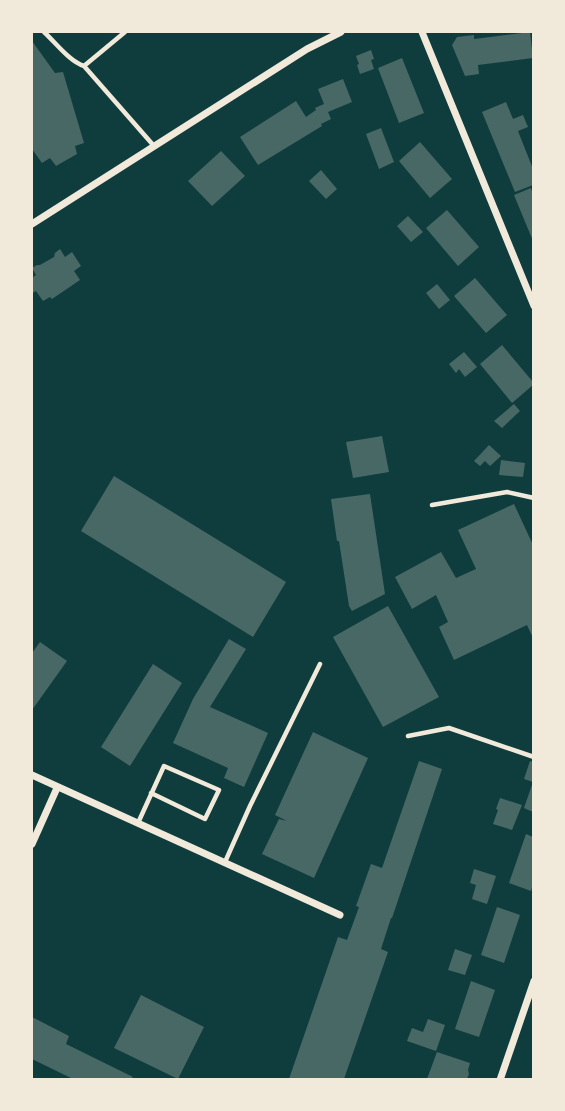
<svg xmlns="http://www.w3.org/2000/svg" width="565" height="1111" viewBox="0 0 565 1111" font-family="'Libre Baskerville',serif">
<rect width="100%" height="100%" fill="#0f3d3e"/>
<!-- building -->
<path fill="#486865" d="M530 32 533 58 478 65 479 74 465 76 452 45 457 37 474 35V39Z
M32 41 55 73 63 72 84 143 75 146 77 154 56 166 50 158 42 163 32 149Z
M371 50 374 59 371 60 374 69 360 74 357 65 359 64 356 56Z
M402 58 424 113 399 123 378 68Z
M343 79 352 102 328 112 331 119 321 124 322 126 258 165 240 137 296 101 306 117 316 110 315 108 324 104 318 89Z
M506 102 513 119 523 115 528 127 518 131 533 169V185L515 192 482 112Z
M381 128 394 162 379 169 366 134Z
M420 142 452 179 430 198 399 161Z
M221 151 245 176 212 206 188 181Z
M321 170 337 189 326 199 309 181Z
M531 188 533 195V241L514 195Z
M447 210 479 247 458 266 426 228Z
M408 216 423 232 411 242 397 226Z
M60 249 65 257 72 252 81 266 74 271 80 280 52 299 50 297 43 301 36 291 32 293V278L36 275 32 268 37 265H40L54 257 55 253Z
M475 278 507 315 486 333 454 296Z
M437 284 450 300 439 309 426 293Z
M502 345 533 382V385L512 403 480 364Z
M464 352 477 367 465 377 459 369 456 373 449 364Z
M514 404 520 411 502 428 494 421Z
M382 436 389 472 353 478 346 442Z
M489 445 501 456 490 466 485 461 480 466 474 461Z
M501 460 525 463 523 477 499 475Z
M114 476 286 582 253 637 81 531Z
M370 494 385 594 352 611 349 606 339 541H337L331 499Z
M514 504 533 545V638L527 625 454 660 439 627 448 622 436 595 412 609 395 577 441 552 456 578 476 569 458 530Z
M388 606 439 697 383 727 333 637Z
M229 639 246 649 210 707 268 733 244 787 224 778 228 768 173 743 193 699Z
M40 642 67 661 32 710V653Z
M153 664 182 683 130 766 101 747Z
M313 732 368 758 314 878 262 854 279 819 287 821 275 815Z
M419 761 442 769 392 918H391L381 949 388 952 344 1079H289L338 937 347 940 359 907 356 906 371 864 382 868Z
M530 761 533 762V812L524 808 533 782 524 779Z
M500 798 522 805 512 830 493 824 498 810 496 809Z
M526 834 533 837V884L531 891 509 883Z
M474 869 496 876 487 904 472 899 476 885 470 883Z
M497 907 520 915 504 963 481 955Z
M455 949 472 955 465 975 448 970Z
M471 981 495 990 479 1037 455 1029Z
M141 995 204 1027 178 1079 114 1048Z
M32 1017 69 1036 66 1044 133 1077 131 1079H73L32 1059Z
M428 1019 445 1025 436 1051 407 1041 412 1028 423 1032Z
M437 1052 470 1063 468 1070 469 1074 467 1079H427Z"/>
<g fill="none" stroke-linecap="round" stroke-linejoin="round">
<!-- service -->
<path stroke="#f1e9da" stroke-width="4.5" d="M44 32C56 43 69 61 84 66L125 32
M84 66 154 146
M432 505 507 492 534 498
M408 736 449 728 534 757
M138 823 164 766 219 790 205 819 151 793
M225 862 250 806 320 664"/>
<!-- minor -->
<path stroke="#f1e9da" stroke-width="7" d="M422 32 534 306
M32 224 307 49 341 32
M32 775 340 915
M32 844 57 788
M500 1080 534 981"/>
</g>
<!-- border -->
<rect width="565" height="1111" fill="none" stroke="#f1e9da" stroke-width="66"/>
</svg>
